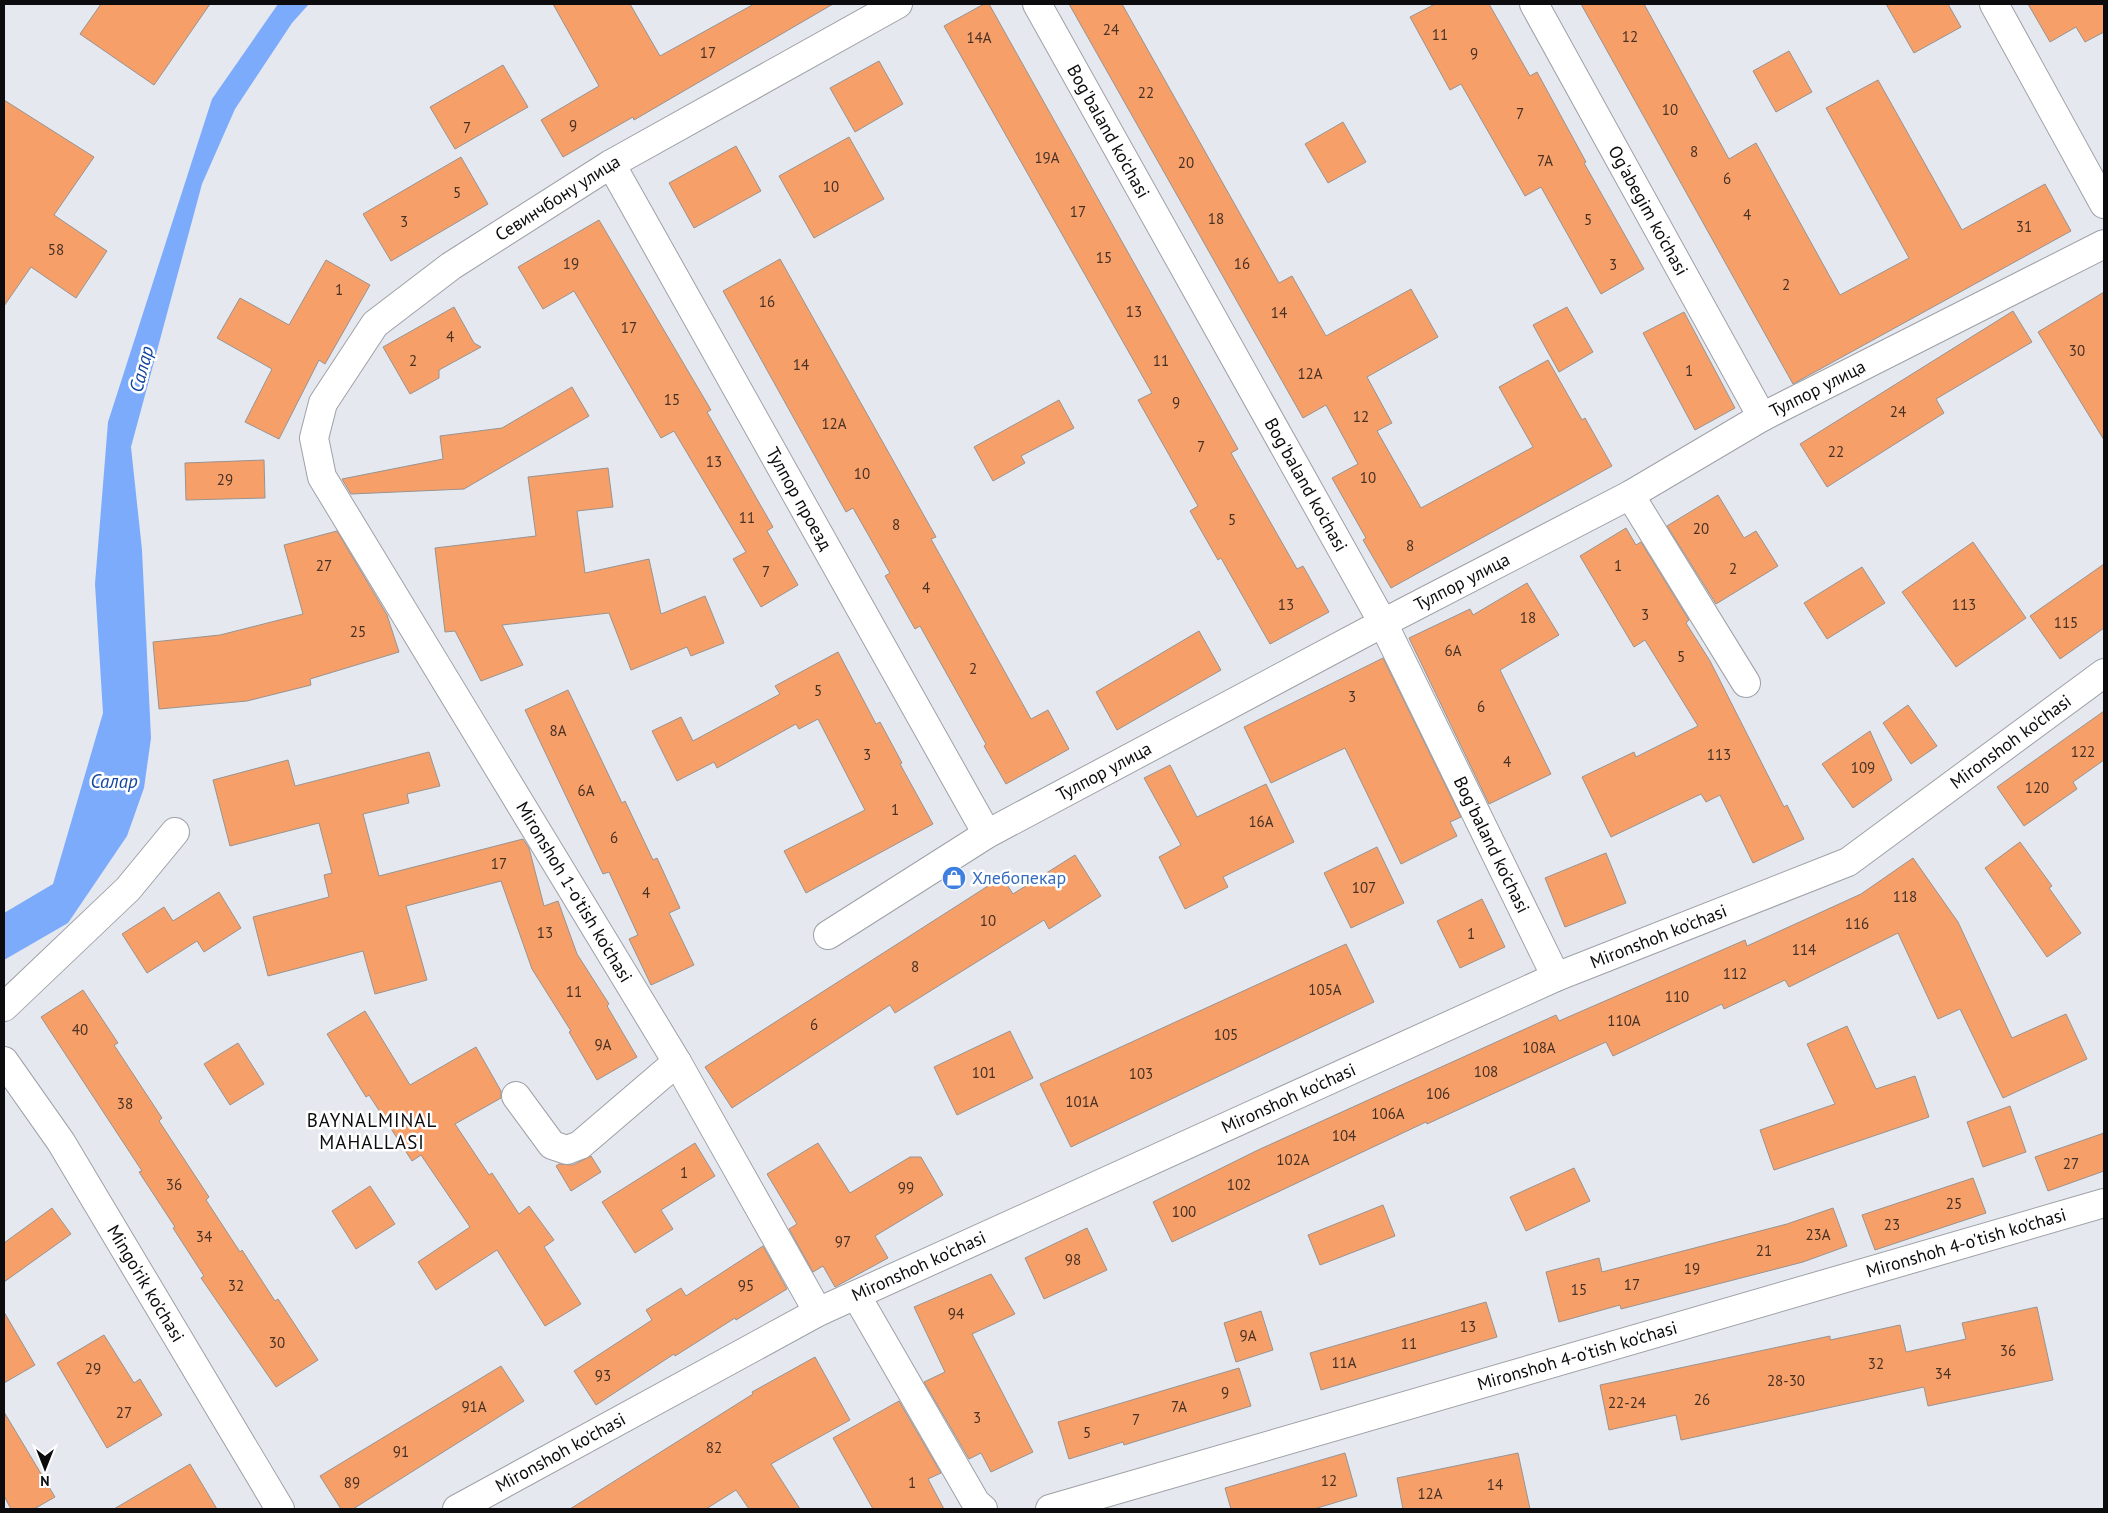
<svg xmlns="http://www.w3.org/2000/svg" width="2108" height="1513" viewBox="0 0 2108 1513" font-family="'PT Sans',sans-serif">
<rect width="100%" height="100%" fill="#e5e8ee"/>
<!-- water -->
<path fill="#7dabfb" d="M278 4H309L292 23 235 109 202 184 131 447 142 550 151 738 144 788 127 836 68 923 4 960V913L53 884 103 713 95 584 108 422 212 99Z"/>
<!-- building -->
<path fill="#f79f69" stroke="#999390" d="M101 4H210L154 85 80 34Z
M553 4H630L660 56 754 4H833L634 120 633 117 563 157 541 120 599 86Z
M984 4H989L1238 449 1231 453 1297 569 1303 566 1329 612 1270 644 1221 558 1218 560 1190 511 1198 506 1138 400 1152 393 944 26Z
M1069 4H1122L1279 283 1292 276 1326 336 1411 289 1438 337 1367 377 1392 423 1377 431 1421 508 1533 447 1499 387 1548 360 1582 420 1585 418 1612 466 1391 588 1363 540 1366 538 1332 478 1358 464 1326 405 1303 418Z
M1435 4H1489L1530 76 1537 72 1586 162 1584 163 1644 269 1601 294 1541 187 1525 196 1461 84 1450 90 1410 17Z
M1581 4H1644L1729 159 1756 143 1840 295 1909 258 1826 108 1878 80 1962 230 2045 184 2071 231 1793 384Z
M1886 4H1948L1961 27 1914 53Z
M2028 4H2104V32L2085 42 2076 27 2050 42Z
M1789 51 1812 92 1776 112 1753 71Z
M879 61 903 104 855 132 830 88Z
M503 65 528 107 455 149 430 107Z
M4 100 94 157 54 215 107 251 76 298 31 267 4 306Z
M1343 122 1366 162 1328 183 1305 144Z
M849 137 884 199 814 238 779 176Z
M736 146 761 191 694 228 669 183Z
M461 157 488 204 391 261 363 214Z
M599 220 711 410 707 412 773 527 767 531 798 585 761 607 733 559 746 552 674 431 661 438 574 291 543 309 518 267Z
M780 259 936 537 931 539 1031 719 1048 710 1069 749 1006 784 984 746 986 744 920 626 915 629 885 576 890 573 853 508 846 512 723 291Z
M326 260 370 285 325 364 319 360 279 439 245 422 272 369 217 338 240 298 289 325Z
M2104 292V440L2038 332Z
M454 307 474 343 481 347 439 370V378L410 394 383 347Z
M1567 307 1593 352 1559 372 1533 325Z
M2013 311 2032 342 1936 399 1944 413 1827 487 1800 444Z
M1684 312 1735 408 1695 430 1643 333Z
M572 387 589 416 464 489 351 494 342 479 443 459 440 436 502 428Z
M1059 400 1074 428 1021 456 1025 463 993 481 974 447Z
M264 460 265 498 186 500 185 463Z
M608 468 613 507 577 511 585 573 649 559 661 614 705 596 724 643 691 656 687 647 631 670 609 613 502 625 523 665 481 681 455 631 445 632 435 548 536 536 528 477Z
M1718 495 1744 538 1756 531 1778 566 1716 604 1667 526Z
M1626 528 1636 545 1641 542 1689 620 1686 623 1710 661 1784 807 1787 805 1804 839 1753 863 1720 795 1706 802 1701 794 1611 837 1582 777 1634 752 1636 757 1698 726 1645 640 1634 647 1580 556Z
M337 531 387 615 399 652 310 679 311 685 247 701 159 709 153 642 220 635 303 614 284 545Z
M1973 542 2026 618 1956 667 1902 592Z
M2104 564V628L2060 659 2030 616Z
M1862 567 1885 603 1827 639 1804 603Z
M1527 583 1559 635 1500 670 1551 774 1489 804 1409 638 1470 609 1473 615Z
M1199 631 1221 670 1117 730 1096 692Z
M838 652 876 724 880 722 902 763 900 764 933 824 806 893 784 851 865 810 818 719 799 729 796 724 717 768 714 762 677 781 652 731 681 717 693 741 780 694 775 686Z
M1383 658 1461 817 1450 822 1457 836 1401 864 1345 748 1271 783 1244 727Z
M568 690 622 803 625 801 653 860 657 858 680 908 669 913 694 965 651 985 629 939 638 935 609 872 603 874 525 710Z
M1908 705 1937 746 1911 764 1883 723Z
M2104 711V760L2073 782 2077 789 2024 826 1997 787Z
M1870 731 1892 780 1853 808 1822 764Z
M429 752 440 786 407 794 409 803 363 814 379 876 523 839 529 848 544 906 558 901 577 954 609 1004 607 1006 637 1057 597 1080 569 1032 571 1031 532 969 501 881 406 906 427 980 375 994 363 951 268 976 253 917 329 897 324 875 332 873 319 823 230 846 213 780 288 760 295 786Z
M1170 765 1197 817 1266 784 1294 842 1223 877 1228 887 1185 909 1159 857 1181 845 1144 778Z
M2020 842 2052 886 2049 888 2081 933 2047 957 1985 868Z
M1377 847 1404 903 1351 928 1324 873Z
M1606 853 1626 903 1565 927 1545 878Z
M1075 855 1101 896 1049 929 1044 920 895 1013 890 1005 732 1108 705 1067 1002 877 1013 894Z
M1913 858 1958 922 2012 1038 2066 1014 2087 1059 2003 1098 1960 1009 1938 1019 1898 933 1789 987 1785 980 1724 1009 1722 1004 1613 1056 1606 1042 1427 1124 1426 1122 1172 1242 1153 1202 1258 1150 1556 1015 1559 1021 1745 940 1747 946 1861 894Z
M219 892 241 928 204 952 197 941 147 973 122 934 164 907 173 921Z
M1482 899 1505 947 1460 968 1437 921Z
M1346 944 1374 1002 1071 1147 1040 1084Z
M83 990 118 1043 114 1045 162 1118 159 1121 209 1197 206 1200 240 1252 242 1250 275 1301 278 1299 318 1360 276 1387 201 1278 204 1276 173 1228 175 1227 139 1172 142 1171 41 1017Z
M365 1011 410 1085 476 1047 501 1091V1098L455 1124 489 1175 492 1173 519 1214 529 1206 554 1240 544 1247 581 1304 545 1326 497 1250 436 1290 418 1262 470 1227 421 1155 412 1161 369 1095 366 1097 327 1034Z
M1847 1026 1876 1089 1915 1076 1929 1117 1774 1170 1760 1130 1835 1104 1807 1044Z
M1010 1031 1033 1078 957 1115 934 1067Z
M238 1043 264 1084 230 1105 204 1064Z
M2010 1106 2026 1152 1983 1167 1967 1122Z
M2104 1133V1171L2048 1191 2035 1157Z
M695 1143 715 1176 661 1210 673 1229 635 1253 602 1202Z
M818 1143 850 1193 910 1157H921L943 1195 875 1236 888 1258 835 1287 823 1266 813 1272 789 1229 797 1224 767 1174Z
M591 1156 601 1172 571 1191 556 1166 559 1164 573 1165Z
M1574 1168 1590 1201 1526 1231 1510 1197Z
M1973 1178 1986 1213 1875 1250 1862 1215Z
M370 1186 395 1224 356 1249 332 1211Z
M1383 1205 1395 1236 1320 1265 1308 1235Z
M52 1208 71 1234 4 1282V1243Z
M1833 1208 1847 1246 1803 1262 1621 1309 1620 1305 1559 1322 1546 1272 1599 1258 1602 1272 1787 1224Z
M1087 1228 1107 1270 1044 1299 1025 1258Z
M763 1246 787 1289 736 1320 735 1318 675 1356 674 1354 596 1405 574 1371 652 1320 646 1310 681 1288 686 1296Z
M991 1274 1015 1314 972 1334 1033 1452 991 1472 981 1453 969 1459 924 1382 945 1372 914 1307Z
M1486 1302 1497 1337 1321 1390 1310 1353Z
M2037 1307 2053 1380 1928 1406 1924 1387 1681 1440 1676 1415 1609 1430 1600 1385 1830 1336V1340L1900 1325 1906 1352 1966 1339 1962 1323Z
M1261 1311 1273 1350 1236 1362 1224 1323Z
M4 1312 35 1365 4 1383Z
M104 1335 134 1383 140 1379 162 1415 107 1448 57 1363Z
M815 1357 850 1420 771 1464 800 1509H749L736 1490 706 1509H570L753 1394 752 1392Z
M501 1366 524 1401 353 1509H341L320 1476Z
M1239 1368 1251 1406 1124 1445 1123 1442 1069 1459 1058 1422Z
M899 1401 941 1473 928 1479 944 1509H873L833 1438Z
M4 1412 55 1497 34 1509H11L4 1496Z
M1345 1453 1357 1496 1314 1509H1231L1225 1488Z
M1518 1453 1530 1509H1403L1397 1478Z
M190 1464 217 1509H114Z"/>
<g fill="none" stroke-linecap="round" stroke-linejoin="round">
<!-- minor casing -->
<g stroke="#9ea1a7" stroke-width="30">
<g id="minor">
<path id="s1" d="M1037 4 1383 623 1556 977"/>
<path id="s2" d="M1534 4 1762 417"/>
<path d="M1994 4 2104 204"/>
<path id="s3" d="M611 164 987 834"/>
<path d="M1630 495 1746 683"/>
<path id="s4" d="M828 935 987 834 1383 623 1630 495 1762 417 2104 244"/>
<path d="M4 1007 128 889 175 832"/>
<path id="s5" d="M4 1061 61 1142 280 1509"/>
<path d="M516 1096 552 1145 567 1150 580 1145 677 1062"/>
<path d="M856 1295 976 1503 983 1509"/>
<path id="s6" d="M818 1312 677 1062 322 477 314 438 323 403 375 324 451 266 611 164 898 4"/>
<path id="s7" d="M457 1509 818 1312 1556 977 1848 862 2104 673"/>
<path id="s8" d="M1050 1509 2104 1203"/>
</g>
</g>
<!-- minor -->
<use href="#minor" stroke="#fff" stroke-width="28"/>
</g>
<!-- icons -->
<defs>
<g id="shop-disc" transform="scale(1.25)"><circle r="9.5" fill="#3f7fe0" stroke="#fff"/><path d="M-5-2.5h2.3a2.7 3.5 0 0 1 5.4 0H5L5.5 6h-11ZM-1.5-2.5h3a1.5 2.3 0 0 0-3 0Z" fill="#fff"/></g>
</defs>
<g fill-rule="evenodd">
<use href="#shop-disc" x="954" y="878"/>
</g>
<g text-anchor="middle" stroke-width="5" stroke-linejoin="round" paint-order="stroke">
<!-- number labels -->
<g font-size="15" fill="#473125">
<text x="1111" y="35">24</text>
<text x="1440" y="40">11</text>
<text x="1630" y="42">12</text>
<text x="979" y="43">14A</text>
<text x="708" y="58">17</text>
<text x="1474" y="59">9</text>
<text x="1146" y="98">22</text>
<text x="1670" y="115">10</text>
<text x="1520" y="119">7</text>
<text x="573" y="131">9</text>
<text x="467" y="133">7</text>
<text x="1694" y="157">8</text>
<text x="1047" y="163">19A</text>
<text x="1545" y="166">7A</text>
<text x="1186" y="168">20</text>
<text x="1727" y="184">6</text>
<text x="831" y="192">10</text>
<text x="457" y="198">5</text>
<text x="1078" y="217">17</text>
<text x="1747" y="220">4</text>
<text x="1216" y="224">18</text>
<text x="1588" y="225">5</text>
<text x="404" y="227">3</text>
<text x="2024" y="232">31</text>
<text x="56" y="255">58</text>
<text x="1104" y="263">15</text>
<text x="571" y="269">19</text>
<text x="1242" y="269">16</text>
<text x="1613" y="270">3</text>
<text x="1786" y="290">2</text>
<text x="339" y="295">1</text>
<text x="767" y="307">16</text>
<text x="1134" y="317">13</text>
<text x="1279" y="318">14</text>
<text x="629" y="333">17</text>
<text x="450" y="342">4</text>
<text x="2077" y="356">30</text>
<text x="413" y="366">2</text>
<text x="1161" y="366">11</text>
<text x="801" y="370">14</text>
<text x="1689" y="376">1</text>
<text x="1310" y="379">12A</text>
<text x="672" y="405">15</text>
<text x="1176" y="408">9</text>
<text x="1898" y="417">24</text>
<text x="1361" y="422">12</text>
<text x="834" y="429">12A</text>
<text x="1201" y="452">7</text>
<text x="1836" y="457">22</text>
<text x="714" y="467">13</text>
<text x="862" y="479">10</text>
<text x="1368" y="483">10</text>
<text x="225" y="485">29</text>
<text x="747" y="523">11</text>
<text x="1232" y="525">5</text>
<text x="896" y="530">8</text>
<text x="1701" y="534">20</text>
<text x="1410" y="551">8</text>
<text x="324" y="571">27</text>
<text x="1618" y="571">1</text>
<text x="1733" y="574">2</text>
<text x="766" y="577">7</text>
<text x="926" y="593">4</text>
<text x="1286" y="610">13</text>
<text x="1964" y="610">113</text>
<text x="1645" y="620">3</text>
<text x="1528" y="623">18</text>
<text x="2066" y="628">115</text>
<text x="358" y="637">25</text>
<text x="1453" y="656">6A</text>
<text x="1681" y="662">5</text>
<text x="973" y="674">2</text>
<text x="818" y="696">5</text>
<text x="1352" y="702">3</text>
<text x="1481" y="712">6</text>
<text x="558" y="736">8A</text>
<text x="2083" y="757">122</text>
<text x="867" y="760">3</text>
<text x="1719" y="760">113</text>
<text x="1507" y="767">4</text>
<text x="1863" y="773">109</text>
<text x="2037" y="793">120</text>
<text x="586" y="796">6A</text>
<text x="895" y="815">1</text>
<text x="1261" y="827">16A</text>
<text x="614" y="843">6</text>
<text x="499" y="869">17</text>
<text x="1364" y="893">107</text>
<text x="646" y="898">4</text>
<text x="1905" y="902">118</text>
<text x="988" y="926">10</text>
<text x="1857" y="929">116</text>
<text x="545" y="938">13</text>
<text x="1471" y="939">1</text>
<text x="1804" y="955">114</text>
<text x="915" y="972">8</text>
<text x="1735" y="979">112</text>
<text x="1325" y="995">105A</text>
<text x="574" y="997">11</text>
<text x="1677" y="1002">110</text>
<text x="1624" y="1026">110A</text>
<text x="814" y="1030">6</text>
<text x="80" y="1035">40</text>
<text x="1226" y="1040">105</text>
<text x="603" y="1050">9A</text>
<text x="1539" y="1053">108A</text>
<text x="1486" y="1077">108</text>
<text x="984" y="1078">101</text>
<text x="1141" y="1079">103</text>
<text x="1438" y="1099">106</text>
<text x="1082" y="1107">101A</text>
<text x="125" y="1109">38</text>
<text x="1388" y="1119">106A</text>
<text x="1344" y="1141">104</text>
<text x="1293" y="1165">102A</text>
<text x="2071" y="1169">27</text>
<text x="684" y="1178">1</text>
<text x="174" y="1190">36</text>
<text x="1239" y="1190">102</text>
<text x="906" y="1193">99</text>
<text x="1954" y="1209">25</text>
<text x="1184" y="1217">100</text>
<text x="1892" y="1230">23</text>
<text x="1818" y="1240">23A</text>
<text x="204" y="1242">34</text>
<text x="843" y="1247">97</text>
<text x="1764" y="1256">21</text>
<text x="1073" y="1265">98</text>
<text x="1692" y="1274">19</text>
<text x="1632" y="1290">17</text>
<text x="236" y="1291">32</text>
<text x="746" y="1291">95</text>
<text x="1579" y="1295">15</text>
<text x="956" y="1319">94</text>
<text x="1468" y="1332">13</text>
<text x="1248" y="1341">9A</text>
<text x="277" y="1348">30</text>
<text x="1409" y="1349">11</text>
<text x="2008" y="1356">36</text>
<text x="1344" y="1368">11A</text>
<text x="1876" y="1369">32</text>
<text x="93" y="1374">29</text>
<text x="1943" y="1379">34</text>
<text x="603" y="1381">93</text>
<text x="1786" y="1386">28-30</text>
<text x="1225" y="1398">9</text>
<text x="1702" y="1405">26</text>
<text x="1627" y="1408">22-24</text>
<text x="474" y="1412">91A</text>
<text x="1179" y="1412">7A</text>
<text x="124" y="1418">27</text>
<text x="977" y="1423">3</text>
<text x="1136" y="1425">7</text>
<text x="1087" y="1438">5</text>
<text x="714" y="1453">82</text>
<text x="401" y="1457">91</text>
<text x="1329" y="1486">12</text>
<text x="352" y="1488">89</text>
<text x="912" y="1488">1</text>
<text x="1495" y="1490">14</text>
<text x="1430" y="1499">12A</text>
</g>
<!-- street labels -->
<g font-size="18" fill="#0c0c0e" stroke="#fff">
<text dy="6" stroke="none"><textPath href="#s1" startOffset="146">Bog'baland ko'chasi</textPath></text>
<text dy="6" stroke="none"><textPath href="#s6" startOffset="1364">Севинчбону улица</textPath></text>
<text dy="6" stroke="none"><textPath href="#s2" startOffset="236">Og'abegim ko'chasi</textPath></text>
<text dy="6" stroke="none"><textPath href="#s4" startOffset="1131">Тулпор улица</textPath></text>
<text dy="6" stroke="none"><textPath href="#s1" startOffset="551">Bog'baland ko'chasi</textPath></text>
<text dy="6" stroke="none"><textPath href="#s3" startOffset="384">Тулпор проезд</textPath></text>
<text dy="6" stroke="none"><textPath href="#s4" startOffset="726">Тулпор улица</textPath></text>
<text dy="6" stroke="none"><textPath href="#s7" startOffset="1738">Mironshoh ko'chasi</textPath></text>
<text dy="6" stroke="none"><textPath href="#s4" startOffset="321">Тулпор улица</textPath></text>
<text dy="6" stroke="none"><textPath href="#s1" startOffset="956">Bog'baland ko'chasi</textPath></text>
<text transform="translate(574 892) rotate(59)" y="6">Mironshoh 1-o'tish ko'chasi</text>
<text dy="6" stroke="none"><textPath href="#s7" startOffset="1332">Mironshoh ko'chasi</textPath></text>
<text dy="6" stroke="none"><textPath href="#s7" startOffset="928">Mironshoh ko'chasi</textPath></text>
<text dy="6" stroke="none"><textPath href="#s8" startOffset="954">Mironshoh 4-o'tish ko'chasi</textPath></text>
<text dy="6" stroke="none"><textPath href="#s7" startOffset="522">Mironshoh ko'chasi</textPath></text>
<text dy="6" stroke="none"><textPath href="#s5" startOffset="264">Mingo'rik ko'chasi</textPath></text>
<text dy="6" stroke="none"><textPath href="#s8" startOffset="549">Mironshoh 4-o'tish ko'chasi</textPath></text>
<text dy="6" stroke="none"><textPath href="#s7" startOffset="118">Mironshoh ko'chasi</textPath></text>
</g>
<!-- shop labels -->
<g font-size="18" fill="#366cbe" stroke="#fff" text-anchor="start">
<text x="972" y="884">Хлебопекар</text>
</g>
<!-- water labels -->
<g font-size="19" font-style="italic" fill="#12459f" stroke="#fff">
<text transform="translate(141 369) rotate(-75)" y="7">Салар</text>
<text x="114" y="788">Салар</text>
</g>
<!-- neighbourhood labels -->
<g font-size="19" letter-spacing="1" fill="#0c0c0e" stroke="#fff">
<text x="372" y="1127">BAYNALMINAL<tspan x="372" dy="22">MAHALLASI</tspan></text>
</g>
</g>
<!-- border -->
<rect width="2108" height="1513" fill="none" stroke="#0c0c0e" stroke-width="10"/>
<!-- north arrow -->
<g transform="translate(45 1468) rotate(180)" stroke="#ffffff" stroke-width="4" paint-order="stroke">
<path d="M0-4L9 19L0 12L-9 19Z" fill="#0c0c0e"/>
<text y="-8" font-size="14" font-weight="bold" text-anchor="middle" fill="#0c0c0e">N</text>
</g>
</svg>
